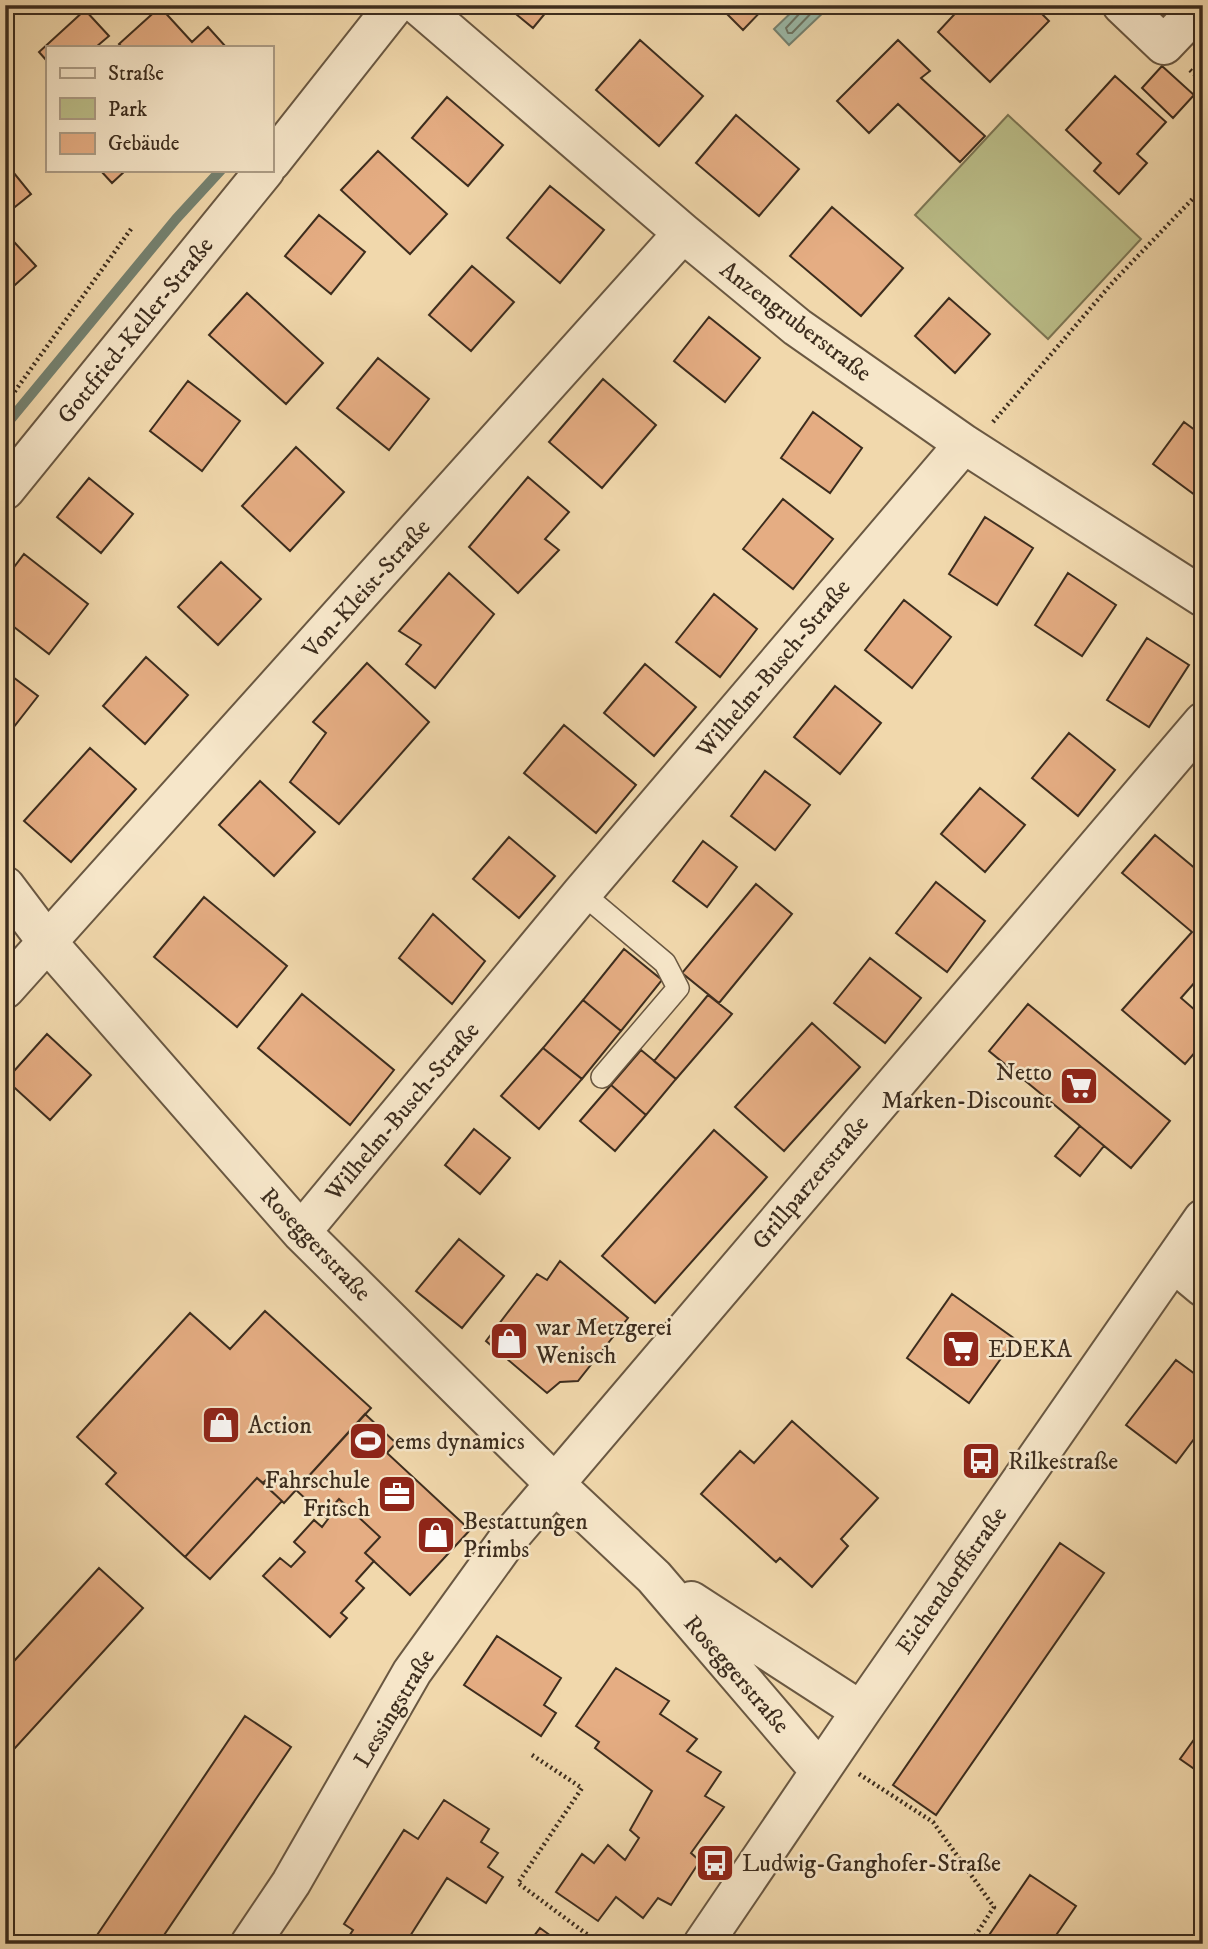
<svg xmlns="http://www.w3.org/2000/svg" width="1208" height="1949" viewBox="0 0 1208 1949" font-family="'IM FELL DW Pica',serif">
<rect width="100%" height="100%" fill="#f1d8ac"/>
<filter id="stains"><feTurbulence type="fractalNoise" baseFrequency=".00286" numOctaves="4"/><feColorMatrix values="0 0 0 0 .2 0 0 0 0 .09 0 0 0 0 .02 0 0 0 .5 -.17"/></filter>
<radialGradient id="worn" r=".72"><stop offset=".6" stop-color="#630" stop-opacity="0"/><stop offset="1" stop-color="#630" stop-opacity=".3"/></radialGradient>
<!-- green -->
<path fill="#bbbe89" stroke="#7c7654" stroke-width="2" d="M1008 115 1141 239 1048 339 915 215Z"/>
<!-- water -->
<path fill="#9bbaa9" stroke="#758271" stroke-width="2" d="M799 5H823L827 9 789 45 774 29Z"/>
<g fill="none" stroke-linecap="round" stroke-linejoin="round">
<!-- shore -->
<path stroke="#6c7464" stroke-width="2" d="M803 5 801 12 786 28 788 33H792L819 5"/>
<!-- stream -->
<path stroke="#758271" stroke-width="10" d="M5 426 176 219 221 170"/>
</g>
<!-- building -->
<path fill="#e5ad83" stroke="#3d2d1e" stroke-width="2" d="M505 5H552L533 28Z
M718 5H767L743 30Z
M963 5H1033L1049 21 990 82 938 32Z
M160 7 192 42 208 27 226 47H122L119 44Z
M85 10 109 36 96 47H47V61L39 52Z
M640 40 703 96 659 146 596 90Z
M898 40 930 71 921 78 985 136 960 162 898 104 869 133 837 101Z
M1162 66 1194 95 1173 118 1142 88Z
M1115 76 1166 122 1137 154 1147 163 1119 194 1094 171 1101 163 1066 130Z
M447 97 503 145 468 186 412 138Z
M736 115 799 169 759 216 696 163Z
M378 151 447 214 410 254 341 190Z
M5 162 31 194 5 215Z
M100 170H126L112 183Z
M550 186 604 230 560 283 507 238Z
M832 207 903 268 861 316 790 256Z
M319 215 365 252 331 294 285 256Z
M5 232 36 266 5 294Z
M472 266 514 302 471 351 429 315Z
M247 293 323 363 286 404 209 335Z
M949 298 990 334 955 373 915 336Z
M709 317 760 358 725 402 674 361Z
M378 358 429 399 389 450 337 408Z
M603 379 656 425 602 488 549 442Z
M188 381 240 421 202 471 150 431Z
M813 412 862 448 830 493 781 458Z
M1184 422 1203 436V501L1153 464Z
M296 447 344 492 290 551 242 506Z
M528 477 569 512 545 539 559 550 518 593 469 547Z
M89 478 133 514 101 553 57 517Z
M783 499 833 539 793 589 743 549Z
M985 517 1033 548 997 605 949 574Z
M24 554 88 604 49 654 5 620V579Z
M221 562 261 599 218 645 178 607Z
M449 573 494 614 435 688 406 664 421 645 399 631Z
M1068 573 1116 605 1082 656 1035 625Z
M714 594 757 629 720 677 676 642Z
M904 600 951 637 912 688 865 650Z
M1147 638 1189 665 1149 727 1107 700Z
M146 657 188 695 145 744 103 706Z
M367 663 429 722 339 824 290 782 326 733 313 722Z
M645 664 696 707 654 756 604 713Z
M5 671 38 696 6 737 5 736Z
M835 686 881 723 840 774 794 737Z
M564 725 636 785 596 833 524 773Z
M1069 733 1115 770 1078 816 1032 778Z
M90 748 136 789 71 862 24 821Z
M765 771 810 805 775 850 731 816Z
M260 781 315 832 274 876 219 825Z
M980 788 1025 825 985 872 941 834Z
M1155 835 1203 875V973L1181 998 1203 1017V1043L1185 1064 1122 1010 1192 932 1122 873Z
M509 837 555 876 519 918 473 879Z
M703 841 737 867 707 907 673 881Z
M936 882 985 921 947 972 896 933Z
M756 884 792 914 719 1003 682 973Z
M204 897 287 966 237 1027 154 957Z
M433 914 485 961 452 1004 399 958Z
M624 949 662 980 621 1031 583 1000Z
M870 958 921 998 885 1043 834 1003Z
M302 994 394 1070 350 1125 258 1048Z
M708 995 732 1014 676 1079 654 1061Z
M583 1000 621 1031 582 1079 543 1048Z
M1028 1004 1170 1121 1131 1168 1104 1146 1080 1176 1055 1156 1080 1126 989 1051Z
M1028 1004 1170 1121 1131 1168 989 1051Z
M812 1023 860 1067 784 1151 735 1107Z
M47 1034 91 1075 50 1120 6 1080Z
M543 1048 582 1079 539 1129 501 1096Z
M641 1050 676 1079 646 1115 611 1085Z
M611 1085 646 1115 615 1151 580 1121Z
M474 1129 510 1158 480 1194 445 1165Z
M714 1130 767 1177 655 1303 602 1256Z
M459 1239 504 1276 462 1328 416 1291Z
M560 1261 628 1318 578 1381 560 1382 547 1393 486 1341 537 1274 547 1280Z
M952 1294 1015 1339 969 1403 907 1358Z
M265 1311 371 1408 296 1490 275 1471 263 1483 257 1478 185 1557 106 1484 116 1473 77 1437 190 1313 230 1349Z
M1176 1360 1203 1380V1427L1176 1463 1126 1425Z
M365 1414 396 1443 387 1453 470 1530 410 1595 365 1553 380 1537 339 1499 324 1516 296 1490Z
M792 1421 878 1498 841 1539 848 1546 812 1587 780 1558 776 1562 701 1494 740 1451 754 1463Z
M275 1471 296 1490 284 1503 263 1483Z
M257 1478 282 1501 210 1579 185 1557Z
M339 1499 380 1537 365 1553 374 1561 356 1581 364 1588 341 1613 347 1618 330 1637 263 1576 280 1558 291 1567 305 1552 294 1542 314 1520 322 1527 328 1519 324 1516Z
M1060 1543 1104 1573 936 1815 893 1785Z
M99 1568 143 1608 5 1759V1671Z
M497 1636 561 1678 544 1705 556 1713 541 1736 464 1685Z
M616 1668 669 1701 660 1714 697 1739 687 1751 721 1772 705 1796 724 1807 691 1853 700 1861 671 1905 658 1898 643 1918 616 1897 598 1921 556 1892 582 1854 594 1863 608 1845 625 1860 639 1838 630 1830 652 1791 595 1748 599 1742 576 1726Z
M245 1716 291 1747 158 1944H91Z
M1203 1727V1775L1180 1759Z
M444 1800 489 1829 481 1842 498 1853 488 1867 503 1877 486 1903 447 1878 405 1944H344L353 1930 344 1924 404 1830 418 1839Z
M1030 1875 1076 1906 1050 1944H983Z
M540 1928 562 1944H528Z"/>
<g fill="none" stroke-linecap="round" stroke-linejoin="round">
<!-- lane casing -->
<g stroke="#6a5842" stroke-width="24">
<path id="lane" d="M582 893 665 963 678 988 602 1077"/>
</g>
<!-- street casing -->
<g stroke="#6a5842" stroke-width="42">
<path id="street" d="M418 5 683 233 797 327 964 444 1203 597
M1122 5 1164 45 1202 5
M271 162 395 5
M5 490 265 170
M5 886 48 943 301 1232 554 1483 654 1577 820 1771
M5 989 683 233
M301 1232 582 893 964 444
M1173 1262 1203 1287
M691 1601 861 1711
M250 1944 291 1883 412 1672 508 1539 1203 722
M703 1944 861 1711 1203 1219"/>
</g>
<!-- path -->
<path stroke="#3d2d1e" stroke-width="4.5" stroke-dasharray="2 3.5" stroke-linecap="butt" d="M1190 70 1203 82
M5 405 131 229
M993 422 1113 282 1203 188
M532 1755 582 1788 518 1883 600 1944
M859 1774 933 1822 994 1907 970 1944"/>
<!-- lane -->
<use href="#lane" stroke="#f6e6c9" stroke-width="21"/>
<!-- street -->
<use href="#street" stroke="#f6e6c9" stroke-width="38"/>
</g>
<!-- icons -->
<defs>
<g id="supermarket-square" transform="scale(2.0125)"><rect x="-9" y="-9" width="18" height="18" rx="4" fill="#8f2418" stroke="#f6e6c9"/><path d="M-6-5.5h2.5l.6 2H6L4.5 2H-2.5L-4.4-4H-6ZM-1.5 3.2a1.3 1.3 0 1 0 .1 0ZM3 3.2a1.3 1.3 0 1 0 .1 0Z" fill="#fff"/></g>
<g id="shop-square" transform="scale(2.0125)"><rect x="-9" y="-9" width="18" height="18" rx="4" fill="#8f2418" stroke="#f6e6c9"/><path d="M-5-2.5h2.3a2.7 3.5 0 0 1 5.4 0H5L5.5 6h-11ZM-1.5-2.5h3a1.5 2.3 0 0 0-3 0Z" fill="#fff"/></g>
<g id="stadium-square" transform="scale(2.0125)"><rect x="-9" y="-9" width="18" height="18" rx="4" fill="#8f2418" stroke="#f6e6c9"/><path d="M0-5a6.5 5 0 1 0 0 10a6.5 5 0 1 0 0-10ZM-3.5-1.8h7v3.6h-7Z" fill="#fff"/></g>
<g id="bus-square" transform="scale(2.0125)"><rect x="-9" y="-9" width="18" height="18" rx="4" fill="#8f2418" stroke="#f6e6c9"/><path d="M-5-6H5V4H4V6H2V4H-2V6H-4V4H-5ZM-3.5-4V0h7V-4ZM-3.5 1.2v1.5H-2V1.2ZM2 1.2v1.5H3.5V1.2Z" fill="#fff"/></g>
<g id="office-square" transform="scale(2.0125)"><rect x="-9" y="-9" width="18" height="18" rx="4" fill="#8f2418" stroke="#f6e6c9"/><path d="M-6-3h4V-5.5h4V-3h4V5H-6ZM-1-4.5V-3h2v-1.5ZM-6 0V1H6V0Z" fill="#fff"/></g>
</defs>
<g fill-rule="evenodd">
<use href="#supermarket-square" x="1079" y="1086"/>
<use href="#shop-square" x="509" y="1341"/>
<use href="#supermarket-square" x="961" y="1349"/>
<use href="#shop-square" x="221" y="1425"/>
<use href="#stadium-square" x="368" y="1441"/>
<use href="#bus-square" x="981" y="1461"/>
<use href="#office-square" x="397" y="1494"/>
<use href="#shop-square" x="436" y="1535"/>
<use href="#bus-square" x="715" y="1863"/>
</g>
<g text-anchor="middle" stroke-width="5" stroke-linejoin="round" paint-order="stroke">
<!-- street labels -->
<g font-size="24" fill="#3d2d1e" stroke="#f6e6c9">
<text transform="translate(796 321) rotate(37)" y="8">Anzengruberstraße</text>
<text transform="translate(135 330) rotate(-51)" y="8">Gottfried-Keller-Straße</text>
<text transform="translate(366 588) rotate(-48)" y="8">Von-Kleist-Straße</text>
<text transform="translate(773 668) rotate(-50)" y="8">Wilhelm-Busch-Straße</text>
<text transform="translate(402 1111) rotate(-50)" y="8">Wilhelm-Busch-Straße</text>
<text transform="translate(810 1182) rotate(-50)" y="8">Grillparzerstraße</text>
<text transform="translate(316 1244) rotate(46)" y="8">Roseggerstraße</text>
<text transform="translate(951 1580) rotate(-55)" y="8">Eichendorffstraße</text>
<text transform="translate(737 1674) rotate(49)" y="8">Roseggerstraße</text>
<text transform="translate(394 1708) rotate(-59)" y="8">Lessingstraße</text>
</g>
<!-- poi labels -->
<g font-size="24" fill="#3d2d1e" stroke="#f6e6c9" text-anchor="start">
<text x="1052" y="1080" text-anchor="end">Netto<tspan x="1052" dy="28">Marken-Discount</tspan></text>
<text x="536" y="1335">war Metzgerei<tspan x="536" dy="28">Wenisch</tspan></text>
<text x="988" y="1357">EDEKA</text>
<text x="248" y="1433">Action</text>
<text x="395" y="1449">ems dynamics</text>
<text x="1008" y="1469">Rilkestraße</text>
<text x="370" y="1488" text-anchor="end">Fahrschule<tspan x="370" dy="28">Fritsch</tspan></text>
<text x="463" y="1529">Bestattungen<tspan x="463" dy="28">Primbs</tspan></text>
<text x="742" y="1871">Ludwig-Ganghofer-Straße</text>
</g>
</g>
<!-- margin -->
<rect width="1208" height="1949" fill="none" stroke="#f1d8ac" stroke-width="28"/>
<rect x="7" y="7" width="1194" height="1935" fill="none" stroke="#3d2d1e" stroke-width="3.5"/>
<rect x="14" y="14" width="1180" height="1921" fill="none" stroke="#3d2d1e" stroke-width="2"/>
<!-- legend -->
<rect x="46" y="46" width="228" height="126" fill="#f6e6c9" stroke="#ac9c85" stroke-width="2"/>
<rect x="60" y="68" width="35" height="10" fill="#f6e6c9" stroke="#ac9c85" stroke-width="2"/>
<text x="108" y="80" font-size="21" fill="#3d2d1e">Straße</text>
<rect x="60" y="98" width="35" height="21" fill="#bbbe89" stroke="#ac9c85" stroke-width="2"/>
<text x="108" y="116" font-size="21" fill="#3d2d1e">Park</text>
<rect x="60" y="133" width="35" height="21" fill="#e5ad83" stroke="#ac9c85" stroke-width="2"/>
<text x="108" y="150" font-size="21" fill="#3d2d1e">Gebäude</text>
<rect width="100%" height="100%" filter="url(#stains)"/>
<rect width="100%" height="100%" fill="url(#worn)"/>
</svg>
